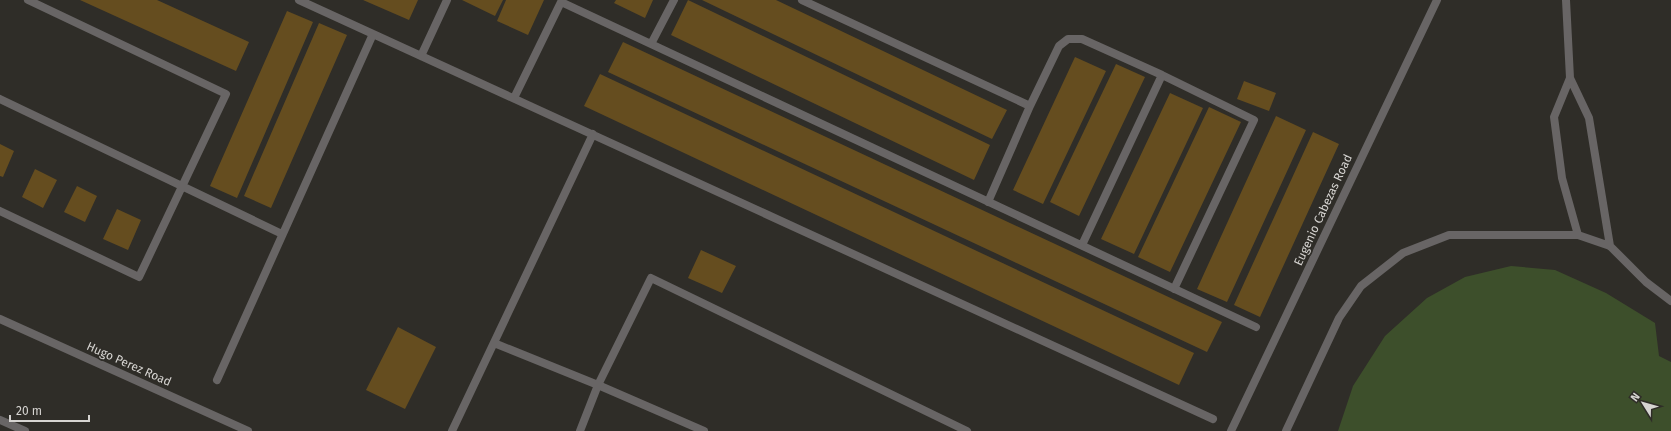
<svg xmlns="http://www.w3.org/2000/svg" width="1671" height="431" viewBox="0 0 1671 431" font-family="'Fira Sans',sans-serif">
<rect width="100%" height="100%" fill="#2f2d28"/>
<!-- green -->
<path fill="#3d4f2b" d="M1511 266 1555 270 1606 293 1655 323 1659 356 1671 362V431H1338L1353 386 1385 336 1427 298 1465 277Z"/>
<!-- building -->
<path fill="#654d1f" d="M80 0H157L249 42 236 71Z
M363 0H418L409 20Z
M462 0H503L495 16Z
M506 0H544L528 35 497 21Z
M616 0H653L645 18 614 3Z
M688 0 990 145 974 180 671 35Z
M702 0H776L1007 110 992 139Z
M287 11 313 22 237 198 210 186Z
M319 23 347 35 271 208 244 196Z
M623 42 1222 322 1207 352 608 72Z
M1075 57 1106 71 1043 204 1013 190Z
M1116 64 1145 77 1079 216 1050 202Z
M600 74 1194 353 1179 385 584 106Z
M1244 81 1276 93 1269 111 1237 99Z
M1170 93 1203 108 1134 254 1101 239Z
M1209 107 1241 122 1170 272 1138 257Z
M1276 116 1306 130 1227 302 1197 289Z
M1313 132 1339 144 1260 317 1234 305Z
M0 144 14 151 3 177 0 176Z
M35 169 57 180 43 208 22 197Z
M77 186 97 196 85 222 64 212Z
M117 209 141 220 128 250 103 239Z
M701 250 736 266 722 293 688 278Z
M398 327 436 347 405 409 366 390Z"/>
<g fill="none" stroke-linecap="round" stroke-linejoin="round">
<!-- minor -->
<path stroke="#686565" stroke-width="8" d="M299 0 1213 419
M802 0 1030 106
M1566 0 1570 78 1589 118 1610 246
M561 2 1256 327
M651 44 674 0
M421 56 447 0
M1570 78 1554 117 1562 178 1578 235
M514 98 562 0
M0 99 282 234
M988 202 1030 106 1059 46 1068 39H1082L1162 75 1254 120 1174 289
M0 211 139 277 226 94 28 0
M1082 245 1162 75
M494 343 598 385 704 431
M217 380 373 34
M0 420 25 431
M452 431 593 134
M580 431 598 385 651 278 967 431
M1286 431 1339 318 1361 286 1403 253 1449 235H1578L1610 246 1646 282 1671 301"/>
<!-- tertiary -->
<path stroke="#686565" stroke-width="8" d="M0 319 248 431
M1231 431 1437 0"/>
</g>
<g text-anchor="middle" stroke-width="3.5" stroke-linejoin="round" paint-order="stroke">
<!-- street labels -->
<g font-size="12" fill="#d6d4d1" stroke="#2f2d28">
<text transform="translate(1323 210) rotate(-65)" y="4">Eugenio Cabezas Road</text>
<text transform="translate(129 364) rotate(24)" y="4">Hugo Perez Road</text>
</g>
</g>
<!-- north arrow -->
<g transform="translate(1643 403) rotate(307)" stroke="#2f2d28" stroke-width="3" paint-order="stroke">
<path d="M0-3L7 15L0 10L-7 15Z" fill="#d6d4d1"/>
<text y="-6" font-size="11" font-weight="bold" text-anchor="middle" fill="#d6d4d1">N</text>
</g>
<!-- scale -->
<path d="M10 415v6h79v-6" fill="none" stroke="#d6d4d1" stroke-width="2"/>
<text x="16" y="415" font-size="12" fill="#d6d4d1" stroke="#2f2d28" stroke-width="3" paint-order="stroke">20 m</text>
</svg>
